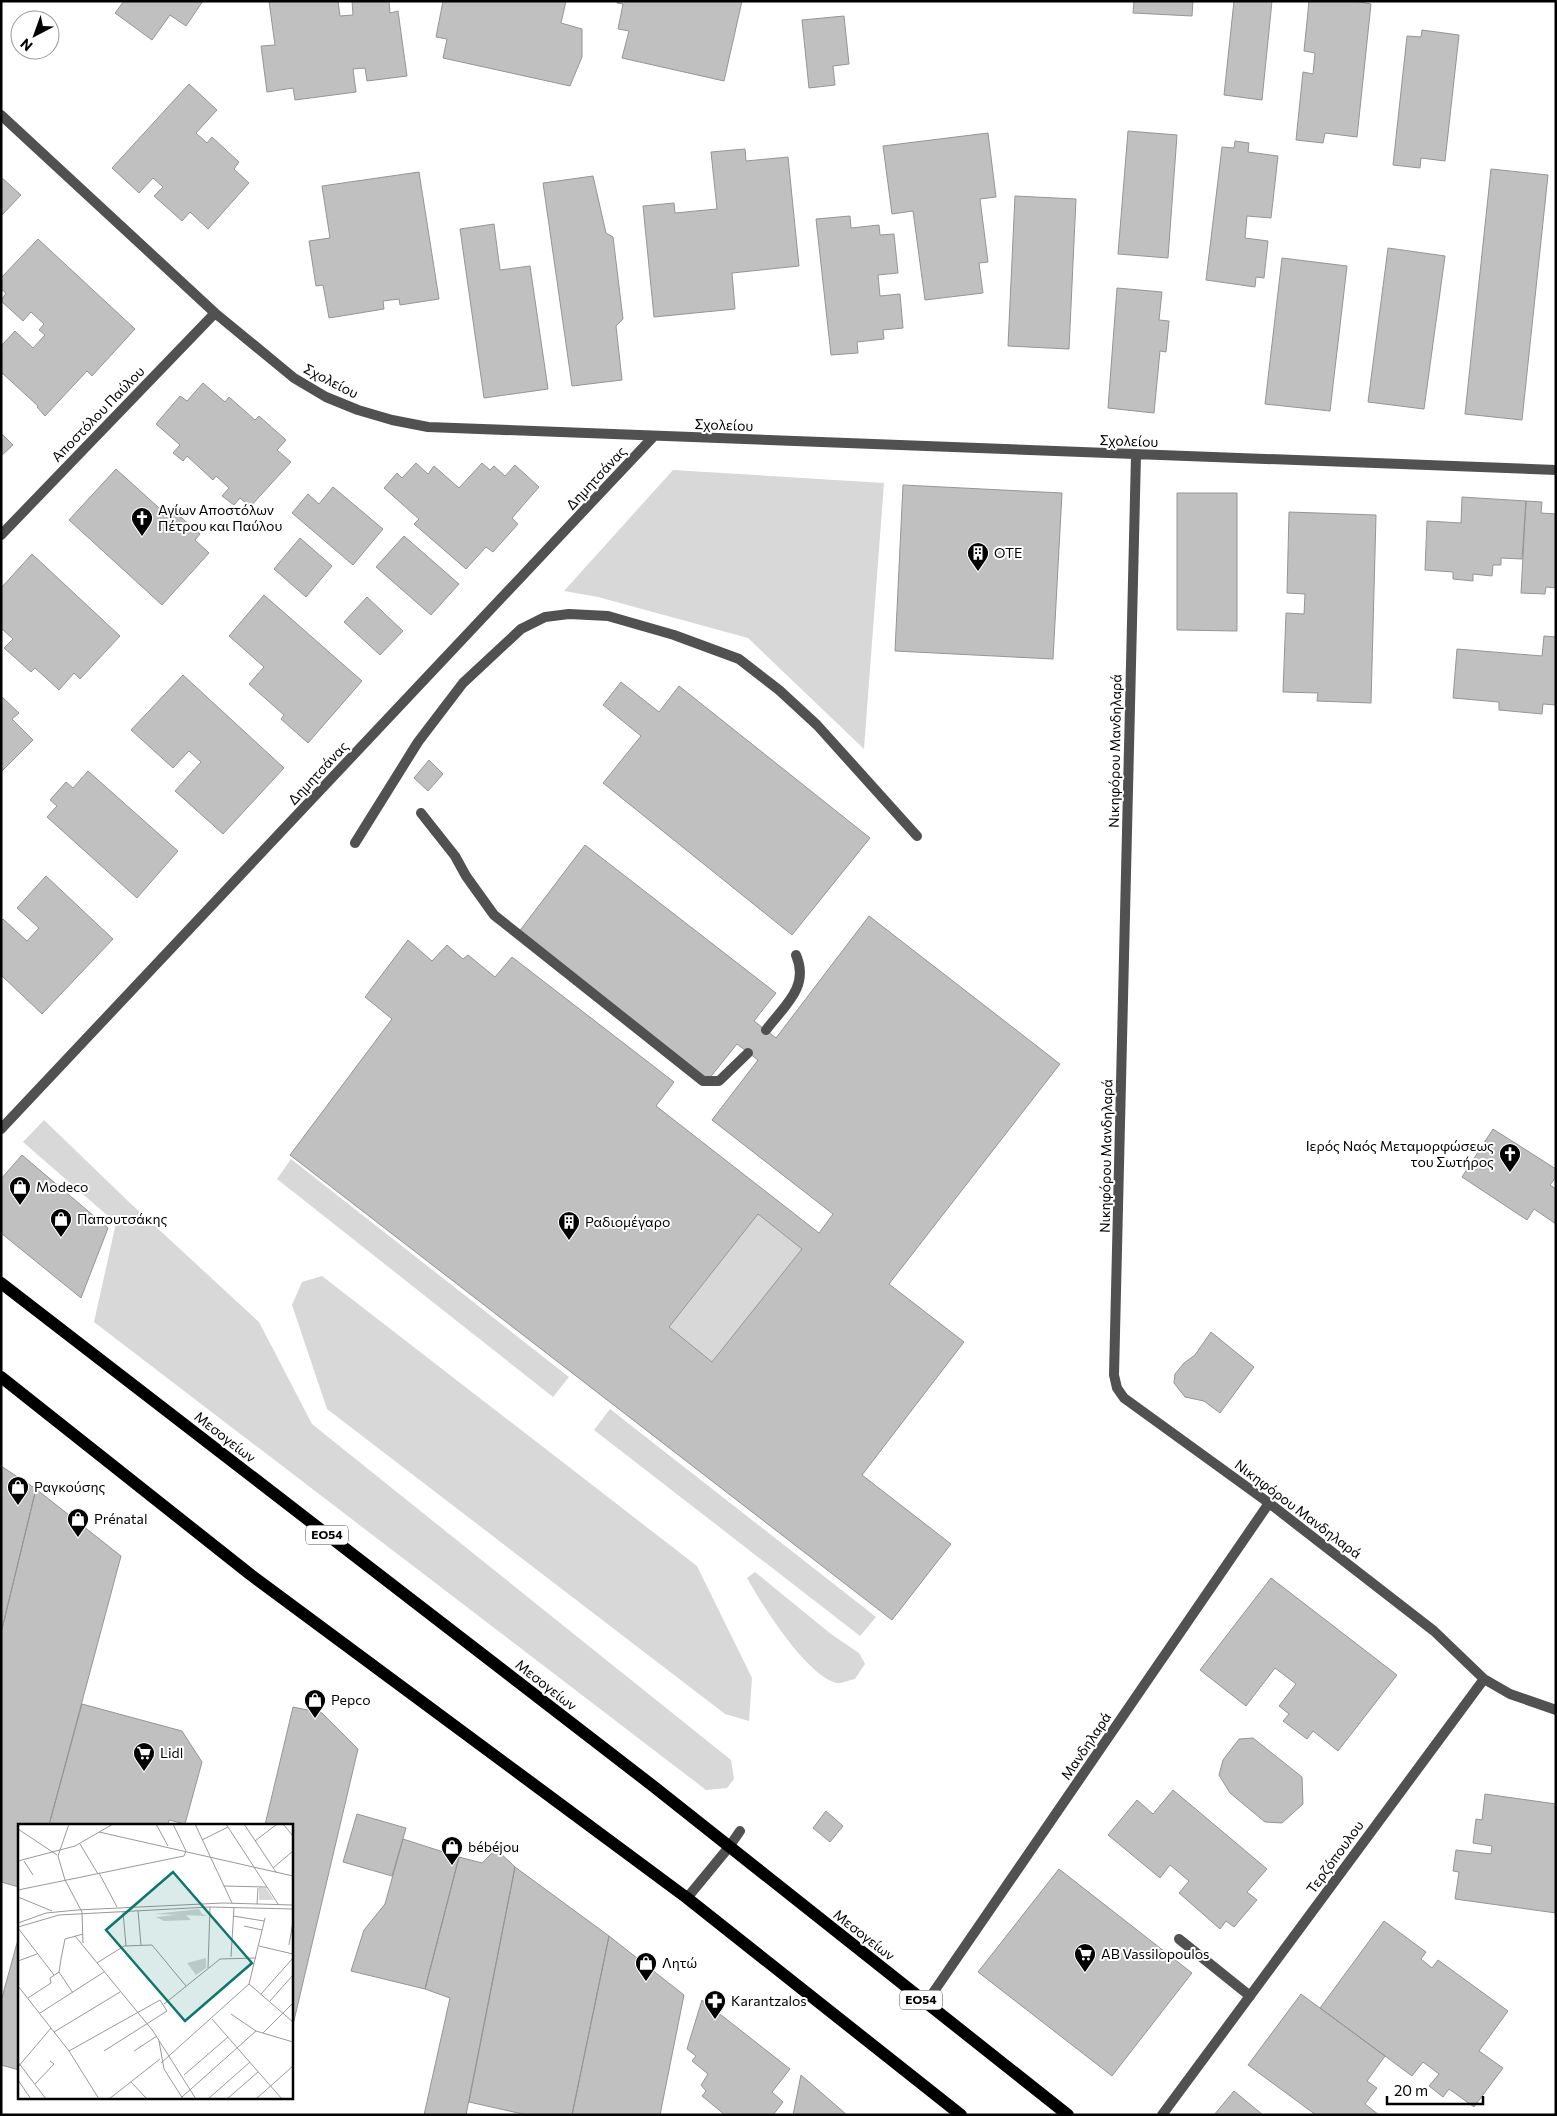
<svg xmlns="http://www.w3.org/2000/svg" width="1557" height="2116" viewBox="0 0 1557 2116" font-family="Commissioner,sans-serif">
<rect width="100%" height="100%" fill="#fff"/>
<!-- green -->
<path fill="#d8d8d8" d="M673 470 884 483 864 749 748 638 598 597 564 591Z
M44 1120 128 1201 259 1322 312 1424 731 1760 734 1779 727 1788 706 1790 94 1322 116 1223 23 1142Z
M291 1159 569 1377 553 1397 277 1179Z
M758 1214 802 1249 712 1362 669 1327Z
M322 1276 697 1566 752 1678 749 1721 725 1714 327 1409 292 1305 302 1282Z
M610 1409 876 1617 860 1636 594 1430Z
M755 1572 831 1634 859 1653 865 1664 855 1679C849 1680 841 1684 836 1683 806 1675 762 1605 747 1578Z"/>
<!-- building -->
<path fill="#c0c0c0" stroke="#959595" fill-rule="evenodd" d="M124 1H203L186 26 170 15 152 40 115 13Z
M269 1H338L340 16 353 15 352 1H389L390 13 398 11 407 76 367 81 365 68 353 69 356 92 295 100 293 88 267 92 261 46 275 45Z
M443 1H566L561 23 582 29V57L570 86 443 58 447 39 436 37Z
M617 1H742L724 81 622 58 629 31 618 29 623 4 617 3Z
M1134 1H1193L1192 16 1133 13Z
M1234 1H1272L1262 100 1224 95Z
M1309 1H1355L1371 4 1357 137 1325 133 1323 143 1296 140 1303 72 1313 74 1315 53 1304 51Z
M844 16 849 64 833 66 835 85 809 88 802 20Z
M1422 30 1459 35 1445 161 1421 158 1420 168 1393 165 1407 36 1421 37Z
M189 84 217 110 196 133 207 143 212 137 239 162 234 169 249 183 208 229 190 212 182 221 154 196 163 187 153 178 139 193 112 168Z
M1128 131 1177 135 1168 258 1118 254Z
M988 133 996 197 980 199 988 262 979 263 983 293 925 300 913 211 892 214 883 146Z
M1235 141 1249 143 1248 152 1278 156 1271 218 1247 216 1245 238 1268 241 1264 278 1256 277 1255 287 1206 280 1222 147 1234 148Z
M745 149 746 161 788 157 799 266 732 273 735 309 654 317 643 206 674 203 675 213 717 209 711 152Z
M1491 169 1548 175 1522 420 1465 414Z
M419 172 439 299 400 305 399 299 383 301 384 309 329 318 323 285 316 286 309 241 330 238 322 186Z
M593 176 606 233 613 237 623 319 616 326 622 380 572 386 543 183Z
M1 177 21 195 1 216Z
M1015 196 1076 199 1069 349 1008 346Z
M850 216 851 228 879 225 880 235 894 234 898 273 878 275 880 296 900 294 903 328 883 330 884 339 857 342 858 353 831 355 816 219Z
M494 224 500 270 530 266 548 389 484 398 460 229Z
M38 239 135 329 92 376 87 371 45 416 37 407 38 406 1 372V346L15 331 33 348 45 335 39 330 44 324 31 312 23 321 1 301 6 293 1 289V278Z
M1388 248 1445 256 1424 409 1368 402Z
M1282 258 1347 266 1330 411 1265 404Z
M1117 288 1162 292 1159 320 1169 321 1166 352 1160 351 1154 413 1108 408Z
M203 383 225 402 229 397 255 420 259 416 286 440 277 450 291 462 250 507 240 498 234 505 222 496 229 488 216 476 213 480 187 456 183 461 173 453 180 445 156 424 180 396 187 401Z
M1 433 13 445 1 456Z
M416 463 428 474 434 466 459 488 482 463 490 470 494 466 505 476 515 465 539 487 512 518 518 524 493 552 486 547 466 569 414 524 419 519 384 488 397 473 402 478Z
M116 469 169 517 174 511 200 534 195 540 209 553 162 605 69 520Z
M903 485 1062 493 1053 659 895 651Z
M333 487 383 529 353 565 292 513 308 494 319 504Z
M1177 493H1237V631L1177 630Z
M1462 497 1526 501 1522 559 1501 558V565H1493L1492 576 1473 574V581L1453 579V572L1425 570 1427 521 1461 523Z
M1526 501 1542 502 1541 513 1556 514V588L1546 587 1545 594 1521 593Z
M1289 512 1376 515 1371 703 1317 701 1318 693 1283 692 1286 613 1304 614 1305 594 1287 593Z
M404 536 459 584 431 615 376 567Z
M300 538 332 566 306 597 274 569Z
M32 554 120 636 80 679 74 673 59 690 35 668 31 672 4 648 13 639 1 628V588Z
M264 595 362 681 308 743 281 719 284 715 249 684 264 667 229 636Z
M367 597 403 631 380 655 344 622Z
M1544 636 1556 637V705L1543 704 1542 714 1499 710V702L1453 698 1457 649 1542 656Z
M183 675 284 768 223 834 175 791 201 762 189 751 173 768 131 730Z
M621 682 659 712 679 686 870 838 792 935 603 783 641 736 603 705Z
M1 696 19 713 12 719 33 740 1 772Z
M429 760 443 774 428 791 414 778Z
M88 771 178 851 137 898 47 817 57 806 50 800 66 782 73 788Z
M585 845 776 993 754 1021 776 1038 869 916 1060 1064 889 1284 964 1342 862 1475 951 1544 892 1620 290 1155 392 1019 365 997 408 940 432 961 447 945 463 959 468 955 495 977 512 957 674 1082 656 1106 819 1233 833 1214 712 1120 758 1060 737 1044 708 1080 518 933ZM758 1214 802 1249 712 1362 669 1327Z
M46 876 113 939 42 1014 1 975V921L3 919 27 941 39 928 17 908Z
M1493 1129 1556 1169V1177L1550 1185 1556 1189V1224L1534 1209 1527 1220 1462 1177Z
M22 1155 108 1228 81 1298 1 1233V1179Z
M1211 1332 1254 1367 1220 1413 1204 1401 1185 1397 1174 1383 1175 1374 1184 1363 1195 1355Z
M1 1466 36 1489 1 1633Z
M36 1489 121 1556 49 1825H19V1887L1 1882V1633Z
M1271 1578 1397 1675 1338 1751 1313 1731 1307 1739 1283 1721 1289 1714 1279 1706 1296 1684 1275 1668 1246 1706 1200 1670Z
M82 1704 182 1731 202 1762 185 1824 169 1820 168 1825H49Z
M293 1707 322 1713 358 1749 292 2029 291 1825H265Z
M1253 1738 1302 1777 1303 1804 1282 1823 1265 1822 1230 1793 1219 1775 1223 1760 1239 1739Z
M1173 1790 1267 1869 1247 1892 1257 1900 1234 1927 1226 1921 1220 1929 1179 1893 1189 1881 1170 1865 1160 1878 1108 1835 1137 1800 1153 1814Z
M1485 1794 1556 1804V1913L1455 1899 1459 1872 1453 1871 1456 1850 1491 1854 1492 1846 1473 1843 1476 1819 1482 1820Z
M826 1811 843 1826 830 1842 813 1828Z
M357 1814 406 1828 392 1876 343 1862Z
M403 1839 459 1857 425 1989 351 1971 364 1930 385 1904Z
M496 1849 515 1867 466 2115H424L450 1998 425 1989 459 1857 482 1863Z
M515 1867 609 1936 572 2115H527L469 2102Z
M1059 1869 1192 1973 1112 2076 978 1972Z
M1384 1921 1426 1952 1421 1959 1432 1968 1438 1960 1508 2011 1479 2051 1503 2068 1474 2107 1449 2089 1443 2097 1429 2086 1439 2074 1423 2062 1412 2076 1320 2008Z
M19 1936V2070L1 2065V2001Z
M609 1936 684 1995 660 2115H572Z
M1301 1994 1385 2056 1367 2081 1377 2088 1365 2104 1379 2115H1316L1248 2065Z
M702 2000 790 2069 772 2092 783 2102 773 2115H725L702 2096 706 2091 701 2085 708 2074 692 2061 696 2056 687 2049Z
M801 2075 847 2115H793Z
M1234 2091 1263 2115H1214Z"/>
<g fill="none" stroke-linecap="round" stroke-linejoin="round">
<!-- lane -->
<path stroke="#515151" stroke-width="10" d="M421 813 455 856 466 876 494 915 703 1081H719L748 1053
M355 843 418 742 463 683 521 629 545 617 569 614 608 616 674 635 739 659 779 690 817 725 917 836
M766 1030C784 1006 810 987 796 955
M687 1898 729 1847 740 1831
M1179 1939 1250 1996"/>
<!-- street -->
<path stroke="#515151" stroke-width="10" d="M1 115 215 313 294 378 326 397 358 410 392 420 428 427 1556 470
M1136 455 1114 1375 1117 1388 1124 1398 1269 1503 1434 1631 1484 1679 1510 1694 1556 1710
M1 535 215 313
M1 1129 654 436
M926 2003 1269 1503
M1162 2115 1484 1679"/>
<!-- primary -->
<path stroke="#000" stroke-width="12" d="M1 1283 653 1786 1068 2115
M1 1377 251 1575 687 1898 961 2115"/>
</g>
<!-- icons -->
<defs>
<g id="church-pin" transform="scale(1.125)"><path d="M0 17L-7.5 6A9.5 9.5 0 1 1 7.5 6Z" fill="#000" stroke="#fff"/><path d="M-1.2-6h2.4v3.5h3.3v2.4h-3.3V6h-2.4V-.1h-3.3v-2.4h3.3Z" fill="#fff"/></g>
<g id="building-pin" transform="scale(1.125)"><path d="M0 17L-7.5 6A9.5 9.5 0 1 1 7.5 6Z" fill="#000" stroke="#fff"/><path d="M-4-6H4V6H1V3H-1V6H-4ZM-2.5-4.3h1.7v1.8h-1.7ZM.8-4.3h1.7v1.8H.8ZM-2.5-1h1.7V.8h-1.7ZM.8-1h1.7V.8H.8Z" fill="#fff"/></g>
<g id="shop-pin" transform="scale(1.125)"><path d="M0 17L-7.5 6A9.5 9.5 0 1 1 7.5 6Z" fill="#000" stroke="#fff"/><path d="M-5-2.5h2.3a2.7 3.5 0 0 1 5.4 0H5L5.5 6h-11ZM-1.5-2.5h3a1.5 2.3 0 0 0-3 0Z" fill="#fff"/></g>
<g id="supermarket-pin" transform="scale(1.125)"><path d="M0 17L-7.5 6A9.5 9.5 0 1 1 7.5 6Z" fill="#000" stroke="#fff"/><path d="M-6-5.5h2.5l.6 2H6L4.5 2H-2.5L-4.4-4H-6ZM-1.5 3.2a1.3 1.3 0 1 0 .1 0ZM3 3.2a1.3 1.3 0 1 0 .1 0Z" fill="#fff"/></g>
<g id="pharmacy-pin" transform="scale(1.125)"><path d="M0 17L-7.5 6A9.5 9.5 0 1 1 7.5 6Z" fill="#000" stroke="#fff"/><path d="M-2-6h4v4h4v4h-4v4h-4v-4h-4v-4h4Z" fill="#fff"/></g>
</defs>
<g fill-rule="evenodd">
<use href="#church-pin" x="142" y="518"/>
<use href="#building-pin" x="978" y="553"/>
<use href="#church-pin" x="1510" y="1154"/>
<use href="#shop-pin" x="20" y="1187"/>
<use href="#shop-pin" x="61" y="1219"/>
<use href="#building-pin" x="569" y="1222"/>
<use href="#shop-pin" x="18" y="1487"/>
<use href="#shop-pin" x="78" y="1519"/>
<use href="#shop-pin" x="315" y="1700"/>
<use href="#supermarket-pin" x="144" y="1753"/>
<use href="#shop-pin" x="452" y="1847"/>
<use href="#supermarket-pin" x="1085" y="1954"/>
<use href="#shop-pin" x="646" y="1963"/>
<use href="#pharmacy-pin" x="715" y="2001"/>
</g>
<g text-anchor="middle" stroke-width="4" stroke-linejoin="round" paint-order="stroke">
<!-- shield labels -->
<g fill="#fff" stroke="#4c4c4c" stroke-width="1">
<rect x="306" y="1525.5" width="42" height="19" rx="4"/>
<rect x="900" y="1990.5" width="42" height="19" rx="4"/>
</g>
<g font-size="12" font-weight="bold" fill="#000">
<text x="327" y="1539">ΕΟ54</text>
<text x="921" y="2004">ΕΟ54</text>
</g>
<!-- street labels -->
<g font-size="14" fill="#000" stroke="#fff">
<text transform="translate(331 381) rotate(27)" y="5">Σχολείου</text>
<text transform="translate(98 414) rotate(-46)" y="5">Αποστόλου Παύλου</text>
<text transform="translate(724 425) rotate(2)" y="5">Σχολείου</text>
<text transform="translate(1129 441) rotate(2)" y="5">Σχολείου</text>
<text transform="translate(596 478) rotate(-47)" y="5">Δημητσάνας</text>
<text transform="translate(1115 751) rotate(-89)" y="5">Νικηφόρου Μανδηλαρά</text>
<text transform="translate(318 773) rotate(-47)" y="5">Δημητσάνας</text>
<text transform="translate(1106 1156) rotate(-89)" y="5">Νικηφόρου Μανδηλαρά</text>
<text transform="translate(225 1437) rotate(38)" y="5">Μεσογείων</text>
<text transform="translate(1298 1509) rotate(37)" y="5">Νικηφόρου Μανδηλαρά</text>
<text transform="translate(546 1685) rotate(38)" y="5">Μεσογείων</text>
<text transform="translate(1086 1746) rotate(-56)" y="5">Μανδηλαρά</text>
<text transform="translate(1335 1857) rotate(-54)" y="5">Τερζόπουλου</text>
<text transform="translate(864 1935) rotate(38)" y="5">Μεσογείων</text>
</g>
<!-- poi labels -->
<g font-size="14" fill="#000" stroke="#fff" text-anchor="start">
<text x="158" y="515">Αγίων Αποστόλων<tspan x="158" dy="16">Πέτρου και Παύλου</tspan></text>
<text x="994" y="558">ΟΤΕ</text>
<text x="1494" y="1151" text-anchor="end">Ιερός Ναός Μεταμορφώσεως<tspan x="1494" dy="16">του Σωτήρος</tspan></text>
<text x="36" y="1192">Modeco</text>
<text x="77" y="1224">Παπουτσάκης</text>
<text x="585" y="1227">Ραδιομέγαρο</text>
<text x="34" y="1492">Ραγκούσης</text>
<text x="94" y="1524">Prénatal</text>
<text x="331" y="1705">Pepco</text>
<text x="160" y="1758">Lidl</text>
<text x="468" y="1852">bébéjou</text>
<text x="1101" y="1959">AB Vassilopoulos</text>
<text x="662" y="1968">Λητώ</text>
<text x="731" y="2006">Karantzalos</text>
</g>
</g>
<!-- overview -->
<g transform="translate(18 1824)">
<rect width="275" height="275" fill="#fff"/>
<path d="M241 63 248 64 256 76H241ZM181 85 184 90 190 92 136 90ZM167 90 173 96 146 97 138 93ZM188 134V144L178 151 169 139Z" fill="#d8d8d8"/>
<path fill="none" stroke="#999" stroke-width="1" d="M51 0 40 32 47 56 64 88 65 119M138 0 150 22M177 0 214 79M208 0 260 80M226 0 258 48M265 0 275 12M0 5 39 31M81 8 275 52M184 16 210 3M237 17 259 0M62 20 80 50M0 37 57 22 95 0M6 37 15 51M255 44 275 27M81 49 99 83M206 62 249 63M0 66 166 32 168 27 155 0M0 73 34 87M239 80 240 64M120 87 123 121M105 88 108 122M215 92 246 97M0 99 28 89 59 86 205 79 275 81M226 102 244 106M0 103 41 91 192 83 275 85M0 104 36 151M57 112 135 207 178 275M271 121 275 98M241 122 275 130M213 133 216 83M0 137 19 130M79 139 106 122 134 121 168 162M190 144 192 83M231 160 247 94M231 160 275 198M0 162 51 227 81 275M55 169 41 148 43 135 47 115 65 110M243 170 275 134M10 174 33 159 32 154 41 148M252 177 275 151M146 180 202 135 238 134M22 189 86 148M213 190 238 207 275 218M194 195 264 275M36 208 102 168M245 209 275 179M141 217 146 245 165 275M51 227 142 176 149 187 86 227M116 227 139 212M0 238 28 275M143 239 231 160M0 243 33 204M166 251 210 213M0 256 13 275M113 258 129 275M17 260 36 240 32 237M164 273 238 207M91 275 142 235M190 275 232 238M209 275 240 248M238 275 275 242"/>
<path fill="#0f766e" fill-opacity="0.15" stroke="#0f766e" stroke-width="2.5" d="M155 48 234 139 167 197 88 106Z"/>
<rect width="275" height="275" fill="none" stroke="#000" stroke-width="2.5"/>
</g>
<!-- border -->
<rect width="1557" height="2116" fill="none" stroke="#000000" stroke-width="5"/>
<!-- north arrow -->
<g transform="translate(35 35) rotate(221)"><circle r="24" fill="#ffffff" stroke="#999999"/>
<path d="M0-4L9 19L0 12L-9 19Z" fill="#000000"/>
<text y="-8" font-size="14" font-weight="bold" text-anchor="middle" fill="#000000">N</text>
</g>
<!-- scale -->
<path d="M1387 2096v8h96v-8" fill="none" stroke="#000000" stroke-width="2.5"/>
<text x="1394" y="2096" font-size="15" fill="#000000" stroke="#ffffff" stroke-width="4" paint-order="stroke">20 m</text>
</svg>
